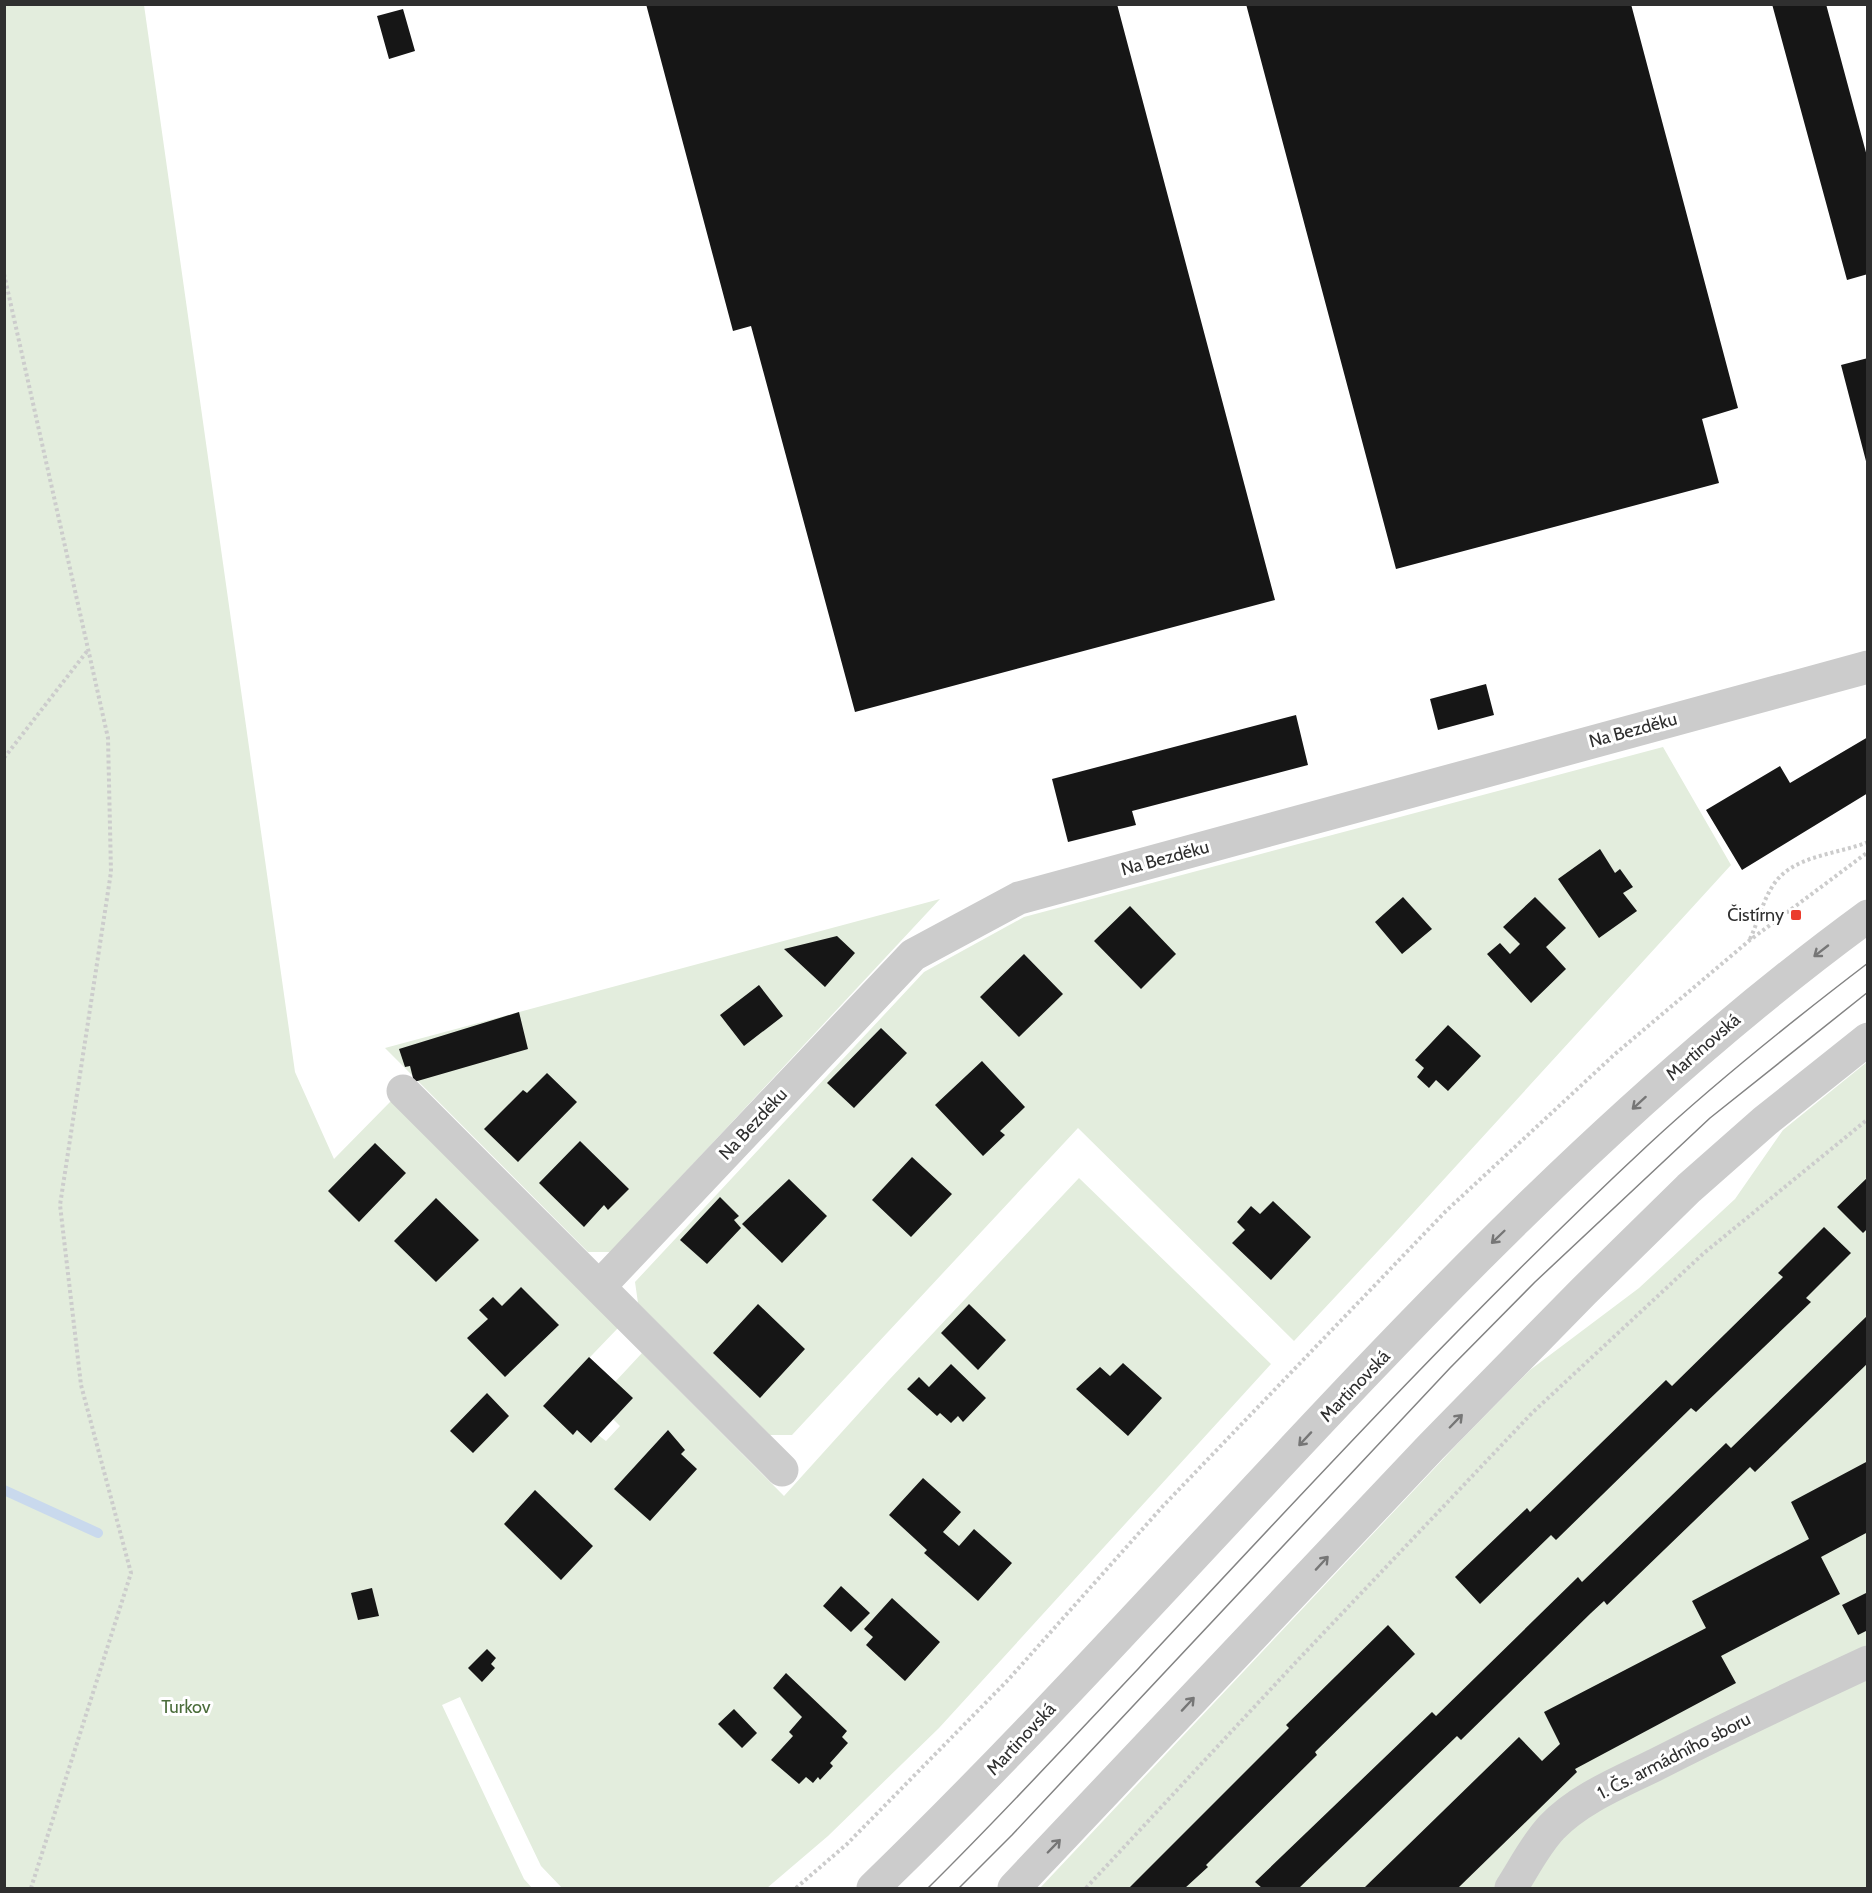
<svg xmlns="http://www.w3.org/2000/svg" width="1872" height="1893" viewBox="0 0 1872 1893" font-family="Cabin,sans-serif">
<rect width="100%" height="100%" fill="#fff"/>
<!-- green -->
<path fill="#e3eddd" d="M5 5H144L295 1072 334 1159 391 1101 618 1328 543 1406 573 1434 577 1430 591 1443 598 1435 606 1441 620 1426 613 1419 632 1399 615 1382 642 1353 784 1496 888 1381 1079 1178 1271 1364 939 1728 828 1836 767 1888H562L541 1866 460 1697 442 1705 524 1879 532 1888H5Z
M1663 747 1731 865 1393 1235 1294 1341 1078 1128 792 1435H770L638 1303 635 1282 924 972 1024 917Z
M940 899 611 1252H588L385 1048Z
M1867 1062V1888H1040L1462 1439 1530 1370 1639 1288 1735 1199 1783 1130Z"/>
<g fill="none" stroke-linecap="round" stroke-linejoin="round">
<!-- stream -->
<path stroke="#c9d9ed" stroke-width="10" d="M4 1490 98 1533"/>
</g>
<!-- building -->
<path fill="#161616" d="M646 4H1117L1275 600 855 712 751 326 733 331Z
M1246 4H1631L1738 408 1702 419 1719 483 1396 569Z
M1772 4H1826L1868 160V274L1847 280Z
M403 9 415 51 389 59 377 16Z
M1868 358V465H1867L1841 365Z
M1486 684 1494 715 1438 730 1430 699Z
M1296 715 1308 765 1132 811 1136 825 1068 842 1052 779Z
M1868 737V793L1742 870 1706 810 1780 766 1790 783Z
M1600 849 1615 873 1620 869 1633 887 1623 893 1637 911 1599 938 1558 879Z
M1403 897 1432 929 1402 954 1375 922Z
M1535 897 1566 928 1546 947 1566 969 1531 1003 1487 954 1500 943 1510 954 1520 944 1503 927Z
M1130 906 1176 954 1141 989 1094 941Z
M837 936 855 953 825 987 784 949Z
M1024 954 1063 994 1019 1037 980 997Z
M759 985 783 1016 744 1046 720 1015Z
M519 1012 528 1049 414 1082 410 1066 405 1067 399 1049Z
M1448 1025 1481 1056 1448 1091 1436 1080 1429 1088 1417 1077 1424 1068 1415 1060Z
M881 1028 907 1053 854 1108 827 1083Z
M982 1061 1025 1107 1000 1131 1005 1135 983 1156 935 1105Z
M547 1073 577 1102 518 1162 484 1129 523 1090 527 1093Z
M580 1141 629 1189 608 1210 604 1205 584 1227 539 1183Z
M375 1143 406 1173 359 1222 328 1191Z
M912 1157 952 1194 911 1237 872 1200Z
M1868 1177V1228L1863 1233 1837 1207Z
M789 1179 827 1216 782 1263 742 1224Z
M720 1197 739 1216 734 1220 741 1228 707 1264 680 1240Z
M436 1198 479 1240 436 1282 394 1241Z
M1273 1201 1311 1237 1271 1280 1232 1243 1245 1230 1237 1222 1251 1206 1260 1214Z
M1824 1227 1851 1253 1806 1298 1811 1302 1696 1412 1691 1408 1556 1540 1551 1535 1480 1604 1455 1577 1527 1508 1530 1512 1666 1380 1672 1386 1783 1277 1778 1273Z
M521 1287 559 1325 505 1377 467 1338 488 1319 479 1310 493 1297 502 1306Z
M758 1304 805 1349 760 1398 713 1353Z
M969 1304 1006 1340 978 1370 941 1333Z
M1868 1315V1363L1755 1472 1750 1467 1607 1605 1604 1601 1591 1613 1461 1740 1457 1736 1299 1888H1262L1255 1882 1432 1712 1436 1716 1578 1577 1582 1582 1726 1443 1731 1448Z
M589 1357 633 1398 591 1443 577 1430 573 1435 543 1406Z
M1123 1363 1162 1398 1128 1436 1076 1389 1100 1367 1110 1376Z
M951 1364 986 1398 963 1422 958 1416 951 1423 940 1413 937 1416 907 1389 919 1377 929 1387Z
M487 1393 509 1416 473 1453 450 1431Z
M668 1430 685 1450 681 1454 697 1469 650 1521 614 1489Z
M1868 1461V1532L1821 1557 1840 1594 1721 1656 1736 1683 1575 1769 1577 1772 1458 1888H1364L1519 1737 1542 1761 1560 1744 1544 1712 1706 1628 1692 1601 1809 1539 1791 1502Z
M923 1478 961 1512 943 1532 959 1546 974 1529 1012 1563 978 1601 924 1553 927 1550 889 1515Z
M535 1490 593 1546 561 1580 504 1524Z
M841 1586 870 1613 851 1632 823 1606Z
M372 1588 379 1616 358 1620 351 1593Z
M1868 1592V1630L1858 1635 1842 1605Z
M892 1598 940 1642 905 1681 866 1645 873 1637 864 1629Z
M1388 1625 1415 1654 1315 1752 1317 1755 1217 1854 1206 1865 1208 1867 1185 1888H1129L1289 1728 1286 1725Z
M487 1649 496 1658 491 1664 495 1668 482 1682 468 1668Z
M786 1673 847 1731 842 1737 848 1743 830 1763 833 1766 820 1780 818 1777 813 1783 806 1777 799 1784 771 1760 793 1736 789 1732 802 1717 773 1688Z
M734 1709 757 1733 742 1748 718 1724Z"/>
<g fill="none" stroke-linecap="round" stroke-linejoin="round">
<!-- path -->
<path stroke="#ccc" stroke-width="4" stroke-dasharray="3 3" stroke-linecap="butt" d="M4 274 108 738 111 872 60 1205 81 1385 131 1573 31 1888
M4 758 88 650
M1750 939C1758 922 1762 903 1772 887 1791 855 1836 855 1868 842
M796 1888 847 1844 1008 1680 1163 1506 1446 1211 1615 1054 1750 940 1868 852
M1086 1888 1296 1662 1532 1413 1704 1253 1868 1119"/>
<!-- minor -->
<path stroke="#ccc" stroke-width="33" d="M403 1091 599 1287
M782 1470 599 1287 913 955 1019 898 1868 667
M1511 1888C1524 1868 1535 1845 1552 1827 1580 1798 1621 1782 1657 1764 1727 1728 1797 1695 1868 1662"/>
<!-- tertiary -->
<path stroke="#ccc" stroke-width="33" d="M873 1888C1206 1566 1492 1191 1868 916
M1014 1888 1431 1447 1584 1291 1689 1188 1765 1121 1868 1039"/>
<!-- tram -->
<path stroke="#848484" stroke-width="1.5" d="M928 1888C1000 1817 1069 1742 1139 1668 1305 1490 1470 1311 1648 1145 1718 1080 1792 1021 1868 963
M959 1888 1012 1835 1450 1368 1535 1282 1710 1118 1868 992"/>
</g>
<!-- one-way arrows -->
<defs><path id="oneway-shaft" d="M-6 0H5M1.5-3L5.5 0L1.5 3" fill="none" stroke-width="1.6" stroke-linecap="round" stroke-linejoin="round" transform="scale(1.5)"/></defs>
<g stroke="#767676">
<use href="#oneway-shaft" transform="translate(1821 951) rotate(142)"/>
<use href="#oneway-shaft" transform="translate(1639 1103) rotate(138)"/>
<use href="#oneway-shaft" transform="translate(1498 1237) rotate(136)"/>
<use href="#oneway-shaft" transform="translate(1456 1421) rotate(-46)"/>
<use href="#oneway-shaft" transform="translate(1305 1439) rotate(133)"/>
<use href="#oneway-shaft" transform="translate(1322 1563) rotate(-47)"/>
<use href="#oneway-shaft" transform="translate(1188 1704) rotate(-47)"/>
<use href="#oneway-shaft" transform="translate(1054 1846) rotate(-46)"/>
</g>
<!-- markers -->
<rect fill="#eb3c2d" stroke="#fff" stroke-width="2" x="1790" y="909" width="12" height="12" rx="3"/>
<g text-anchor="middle" stroke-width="6" stroke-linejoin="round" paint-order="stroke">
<!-- street labels -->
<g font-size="18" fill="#2f2f2f" stroke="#fff">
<text transform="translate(1633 730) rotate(-15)" y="6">Na Bezděku</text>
<text transform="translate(1165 858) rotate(-15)" y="6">Na Bezděku</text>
<text transform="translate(1703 1047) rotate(-41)" y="6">Martinovská</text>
<text transform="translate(753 1124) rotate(-47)" y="6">Na Bezděku</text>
<text transform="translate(1355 1386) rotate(-46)" y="6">Martinovská</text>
<text transform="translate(1021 1739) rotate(-47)" y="6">Martinovská</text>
<text transform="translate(1674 1756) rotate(-27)" y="6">1. Čs. armádního sboru</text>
</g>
<!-- poi labels -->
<g font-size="18" fill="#2f2f2f" stroke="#fff" text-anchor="end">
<text x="1784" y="921">Čistírny</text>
</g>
<!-- park labels -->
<g font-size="18" fill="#4b6d3b" stroke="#fff">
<text x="186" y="1713">Turkov</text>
</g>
</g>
<!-- border -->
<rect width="1872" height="1893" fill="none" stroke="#2f2f2f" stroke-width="12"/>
</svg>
